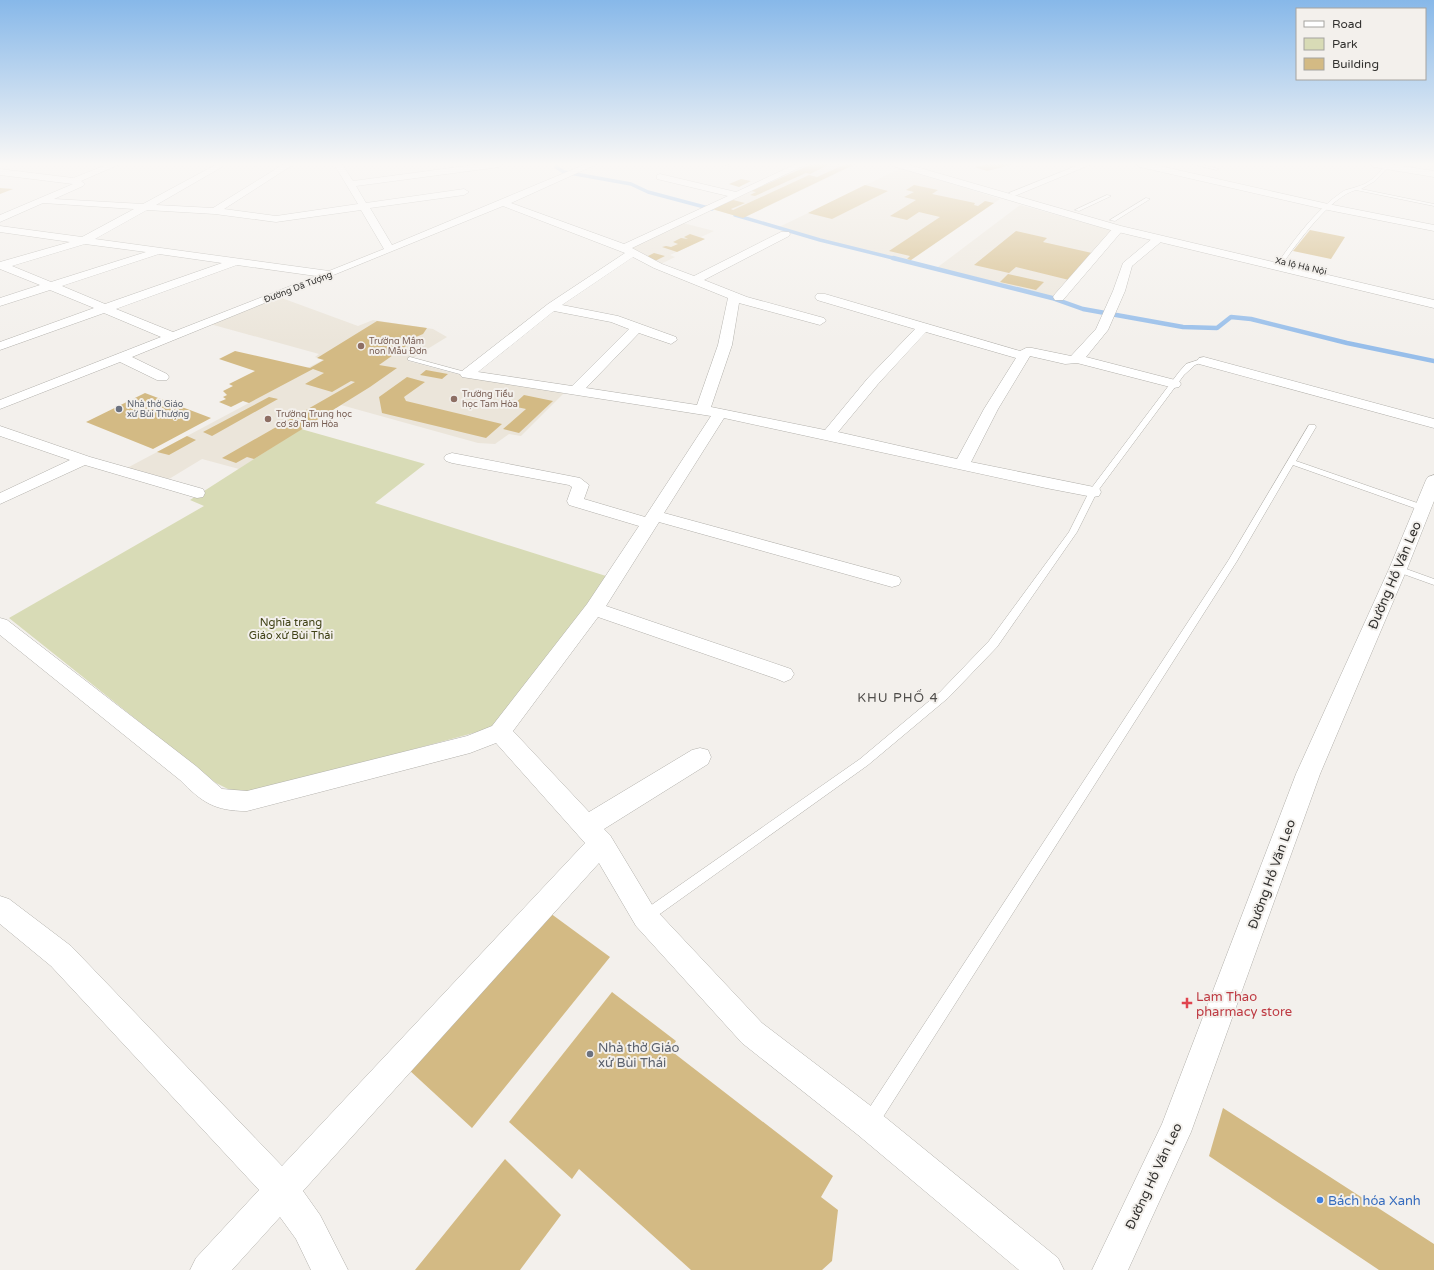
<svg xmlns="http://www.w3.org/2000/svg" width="1434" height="1270" viewBox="0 0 1434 1270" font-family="'Varela Round',sans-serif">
<rect width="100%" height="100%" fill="#f3f0ec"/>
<!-- built -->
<path fill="#ebe5da" d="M808 164H857L743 218 712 209Z
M901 168 1000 199 907 263 777 228Z
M1020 205 1112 230 1052 298 934 270Z
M683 223 714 231 701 237 705 239 670 255 675 257 661 264 630 248Z
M279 297 358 326 373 320 433 329 447 337 408 361 468 377 564 393 521 436 509 434 495 444 478 443 341 405 239 469 202 459 169 479 127 468 249 403 243 401 323 360 315 357 319 354 210 324Z"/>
<!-- green -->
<path fill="#d8dbb6" d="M301 429 425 464 375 503 606 576 586 607 492 728 248 794 236 793 216 783 9 618 204 506 190 500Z"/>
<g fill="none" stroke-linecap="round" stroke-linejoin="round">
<!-- stream-far1 -->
<path stroke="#97beea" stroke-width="3.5" d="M556 164V167L564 172 631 184 648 192 712 209
M735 215 820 240 897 259"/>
<!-- stream -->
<path stroke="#97beea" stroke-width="4.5" d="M893 258 1052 298 1083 309 1183 327 1217 328 1231 317 1251 319 1347 343 1434 361"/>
</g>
<!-- building -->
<path fill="#d3ba84" d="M812 164H830L810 174 806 173 755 196 750 195 756 192 751 191Z
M846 164 853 165 743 218 712 209 733 200 745 203 731 209 733 210 809 175 817 177Z
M989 164H1014L987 171 975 167Z
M741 179 751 181 739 187 729 184Z
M865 185 888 191 832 219 808 213Z
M914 185 938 190 932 194 975 203 974 205 978 206 985 201 994 203 911 260 907 259 910 256 889 251 940 217 919 212 907 220 890 216 916 200 904 197 914 192 906 190Z
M0 188 13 189 0 194Z
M1310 230 1345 237 1331 259 1293 251Z
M1016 231 1047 238 1043 242 1092 253 1069 280 1016 267 1009 273 974 265Z
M690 234 705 239 677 252 662 247 666 246 671 247 678 244 673 242 681 238 688 239 684 237Z
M654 253 665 256 655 261 646 257Z
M1008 274 1044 282 1036 290 1000 282Z
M377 321 427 328 423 334 411 339H416L379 365 397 368 370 387 254 459 247 457 236 463 222 458 355 382 351 381 332 392 305 384 324 373 313 369 249 403 243 401 231 407 219 402 226 399 223 397 227 395 223 391 233 386 229 384 255 371 219 359 235 351 310 368 324 360 317 358Z
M426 370 448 374 442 379 420 375Z
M407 377 425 382 404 397 406 401 502 424 486 438 382 413 379 397Z
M145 393 211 418 153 449 86 422Z
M524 395 553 401 519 433 503 429 526 409 512 406Z
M269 397 278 399 212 436 203 432Z
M187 436 196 440 169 455 157 452Z
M550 913 610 957 472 1128 408 1069Z
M612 992 676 1041 670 1050 833 1176 821 1197 838 1210 832 1261 822 1270H691L579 1169 572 1179 509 1122Z
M1223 1108 1434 1244V1270H1379L1209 1156Z
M505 1159 561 1215 520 1270H415Z"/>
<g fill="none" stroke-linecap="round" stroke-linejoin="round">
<!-- lane casing -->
<g stroke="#b2b0ab" stroke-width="1">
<path id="lane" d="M730 164H735L726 167V165Z
M1192 164H1199L1219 169 1217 170Z
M1385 165 1389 166 1375 181 1361 189 1434 204V206L1356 190C1331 196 1298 242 1283 263H1279V261C1297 236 1316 210 1342 192 1346 189 1351 189 1356 187 1369 184 1378 175 1385 165Z
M1107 195 1111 196 1079 211 1075 210Z
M1146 198 1150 199 1115 221 1110 220Z
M410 357 469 373 470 374 467 376 408 360V358Z
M1198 360 1204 359 1207 361 1195 365 1184 375 1097 492 1077 532 997 647 948 698 868 765 650 921 645 923 640 921 638 917 640 913 860 759 940 692 989 641 1069 532 1090 490 1179 372 1186 364Z
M1309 425H1315L1316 427 1296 461 1426 506 1427 508 1426 510H1420L1293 465 1237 561 876 1128 870 1130 864 1128 862 1122 864 1116 1228 561Z
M1398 566 1434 579V585L1395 571 1393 569 1395 567Z"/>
</g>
<!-- street casing -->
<g stroke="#b2b0ab" stroke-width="1">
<path id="street" d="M109 164H120L81 181 85 184 83 186 54 199 143 204 217 164H227L156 205 213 208 284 164H294L224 209 276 216 358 204 334 164H342L353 181 481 164H503L499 167 356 186 366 203 464 189 469 192 464 195 370 208 392 245 586 164H597L511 203 624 244 728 196 657 179V175L660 174 736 192 796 164H807L632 248 662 264 694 276 781 232H789L790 234 789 236 704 280 747 297 824 318 826 321 820 325 739 303 732 345 711 407 825 430 868 378 915 329 817 300 815 297 817 294H825L1020 351 1026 348H1032L1071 356 1096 329 1113 291 1123 263 1154 237H1162L1163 239 1162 241 1132 266 1125 291 1108 330 1086 357 1179 381 1181 384 1179 387 1174 388 1077 363 1065 364 1030 356 998 409 971 462 1099 488 1101 492 1099 496 1093 497 1046 488 724 418 664 513 899 577 901 581 899 585 892 587 659 522 606 606 791 669 794 674 791 679 784 682 777 679 598 617 513 731 589 812 692 750 700 748 708 750 711 757 708 764 604 829 610 835 654 908 762 1023 880 1113 1058 1258 1064 1270H1019L858 1135 742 1043 636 926 599 863 303 1191 320 1215 348 1270H311L296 1239 280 1217 232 1270H190L196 1258 259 1190 51 966 0 924V896L9 899 71 946 282 1166 585 843 496 743 470 753 247 811C214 811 202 802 180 780L0 635V618L7 620 196 766 222 789 247 791 467 736 492 726 587 604 639 526 569 505 567 501 572 487 569 485 452 463 446 461 444 458 446 455 452 453 580 478 589 485 584 499 645 517 711 416 462 377 460 374 462 371 548 304 625 253 503 206 132 357 167 374 169 377 167 380H157L120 362 0 409V400L161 337 104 313 0 350V342L94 308 50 290 0 306V298L40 285 0 269V262L70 242 0 232V226L82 237 134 209 43 203 0 222V215L73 184 0 175V169L73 178ZM147 210 215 214 276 222 361 210 384 249 329 271 95 239ZM85 244 146 252 51 282 12 266ZM159 254 222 263 105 304 62 286ZM633 257 654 268 728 298 718 345 697 405 586 388 639 333 671 344 677 340 676 337 618 316 562 305ZM237 265 316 276 173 332 116 309ZM554 311 611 322 629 329 572 386 478 372ZM926 332 1016 358 984 409 957 459 838 432 878 384Z
M1081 164H1092L1017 195 1014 196 1009 193Z
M1136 164H1151L1328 204 1434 225V231L1328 210 1140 167Z
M1370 164H1389L1434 171V177L1374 167Z
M1118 226 1123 229 1122 231 1063 300H1055L1053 297 1055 294 1114 227Z
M1204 357 1434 419V428L1199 364 1197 361 1199 358Z
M0 426 90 457 203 489 205 493 203 497 197 498 85 465 0 504V493L70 460 0 436Z
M1434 475V501L1407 569 1320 774 1191 1132 1128 1270H1092L1162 1124 1296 774 1389 569 1426 480 1428 477Z"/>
</g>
<!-- highway casing -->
<g stroke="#b2b0ab" stroke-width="1">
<path id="highway" d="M891 164H906L1121 226 1434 300V308L1114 231 893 166Z"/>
</g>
<!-- lane -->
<use href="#lane" fill="#fff" fill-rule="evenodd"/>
<!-- street -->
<use href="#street" fill="#fff" fill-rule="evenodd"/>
<!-- highway -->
<use href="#highway" fill="#fff" fill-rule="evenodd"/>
</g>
<!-- sky -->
<linearGradient id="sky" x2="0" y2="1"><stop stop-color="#87b8e9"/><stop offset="0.48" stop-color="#faf8f6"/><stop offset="1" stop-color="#faf8f6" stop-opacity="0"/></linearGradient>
<rect width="1434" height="342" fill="url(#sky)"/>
<!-- markers -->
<g fill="#8d6e63" stroke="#f3f0ec" stroke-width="1.5">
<circle cx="361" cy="346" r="4"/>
<circle cx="454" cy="399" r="4"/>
<circle cx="268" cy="419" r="4"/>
</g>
<g fill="#6b7280" stroke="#f3f0ec" stroke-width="1.5">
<circle cx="119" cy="409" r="4"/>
<circle cx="590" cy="1054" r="4"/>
</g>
<path fill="#e0444e" stroke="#f3f0ec" stroke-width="1.5" d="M1185 997h4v4h4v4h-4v4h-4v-4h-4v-4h4z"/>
<circle fill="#3f7fe0" stroke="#f3f0ec" stroke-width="1.5" cx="1320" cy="1200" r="4"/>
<g text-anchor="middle" stroke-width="4" stroke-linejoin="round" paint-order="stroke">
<!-- far-street labels -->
<g font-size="9" fill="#32312f" stroke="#f3f0ec">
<text transform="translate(1301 266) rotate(13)" y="3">Xa lộ Hà Nội</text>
<text transform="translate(298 287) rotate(-21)" y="3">Đường Dã Tượng</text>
</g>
<!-- far-education labels -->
<g font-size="9" fill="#785e54" stroke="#f3f0ec" text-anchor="start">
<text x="369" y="344">Trường Mầm<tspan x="369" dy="10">non Mẫu Đơn</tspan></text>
<text x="462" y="397">Trường Tiểu<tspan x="462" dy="10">học Tam Hòa</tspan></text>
<text x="276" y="417">Trường Trung học<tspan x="276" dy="10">cơ sở Tam Hòa</tspan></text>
</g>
<!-- far-worship labels -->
<g font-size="9" fill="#5b616d" stroke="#f3f0ec" text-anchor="start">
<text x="127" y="407">Nhà thờ Giáo<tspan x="127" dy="10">xứ Bùi Thượng</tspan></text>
</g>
<!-- park labels -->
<g font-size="11" fill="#3f4115" stroke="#f3f0ec">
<text x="291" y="626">Nghĩa trang<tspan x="291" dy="13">Giáo xứ Bùi Thái</tspan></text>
</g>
<!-- near-street labels -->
<g font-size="13" fill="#32312f" stroke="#f3f0ec">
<text transform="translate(1394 575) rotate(-67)" y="5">Đường Hồ Văn Leo</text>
<text transform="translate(1271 874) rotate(-70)" y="5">Đường Hồ Văn Leo</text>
<text transform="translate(1153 1176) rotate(-65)" y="5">Đường Hồ Văn Leo</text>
</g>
<!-- quarter labels -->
<g font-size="13" letter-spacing="1" fill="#4f4d4a" stroke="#f3f0ec">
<text x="898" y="702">KHU PHỐ 4</text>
</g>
<!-- near-health labels -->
<g font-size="13" fill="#be3a42" stroke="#f3f0ec" text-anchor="start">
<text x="1196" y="1001">Lam Thao<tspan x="1196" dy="15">pharmacy store</tspan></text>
</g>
<!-- near-worship labels -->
<g font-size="13" fill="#5b616d" stroke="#f3f0ec" text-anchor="start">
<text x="598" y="1052">Nhà thờ Giáo<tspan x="598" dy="15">xứ Bùi Thái</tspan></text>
</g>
<!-- near-shop labels -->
<g font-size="13" fill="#366cbe" stroke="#f3f0ec" text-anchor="start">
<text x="1328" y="1205">Bách hóa Xanh</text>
</g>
</g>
<!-- legend -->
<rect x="1296" y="8" width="130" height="72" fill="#f3f0ec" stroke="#a6a4a0"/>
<rect x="1304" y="21" width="20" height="6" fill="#ffffff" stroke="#a6a4a0"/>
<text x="1332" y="28" font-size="12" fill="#32312f">Road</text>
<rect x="1304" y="38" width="20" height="12" fill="#d8dbb6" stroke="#a6a4a0"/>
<text x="1332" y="48" font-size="12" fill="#32312f">Park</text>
<rect x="1304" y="58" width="20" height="12" fill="#d3ba84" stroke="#a6a4a0"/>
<text x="1332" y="68" font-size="12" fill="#32312f">Building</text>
</svg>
